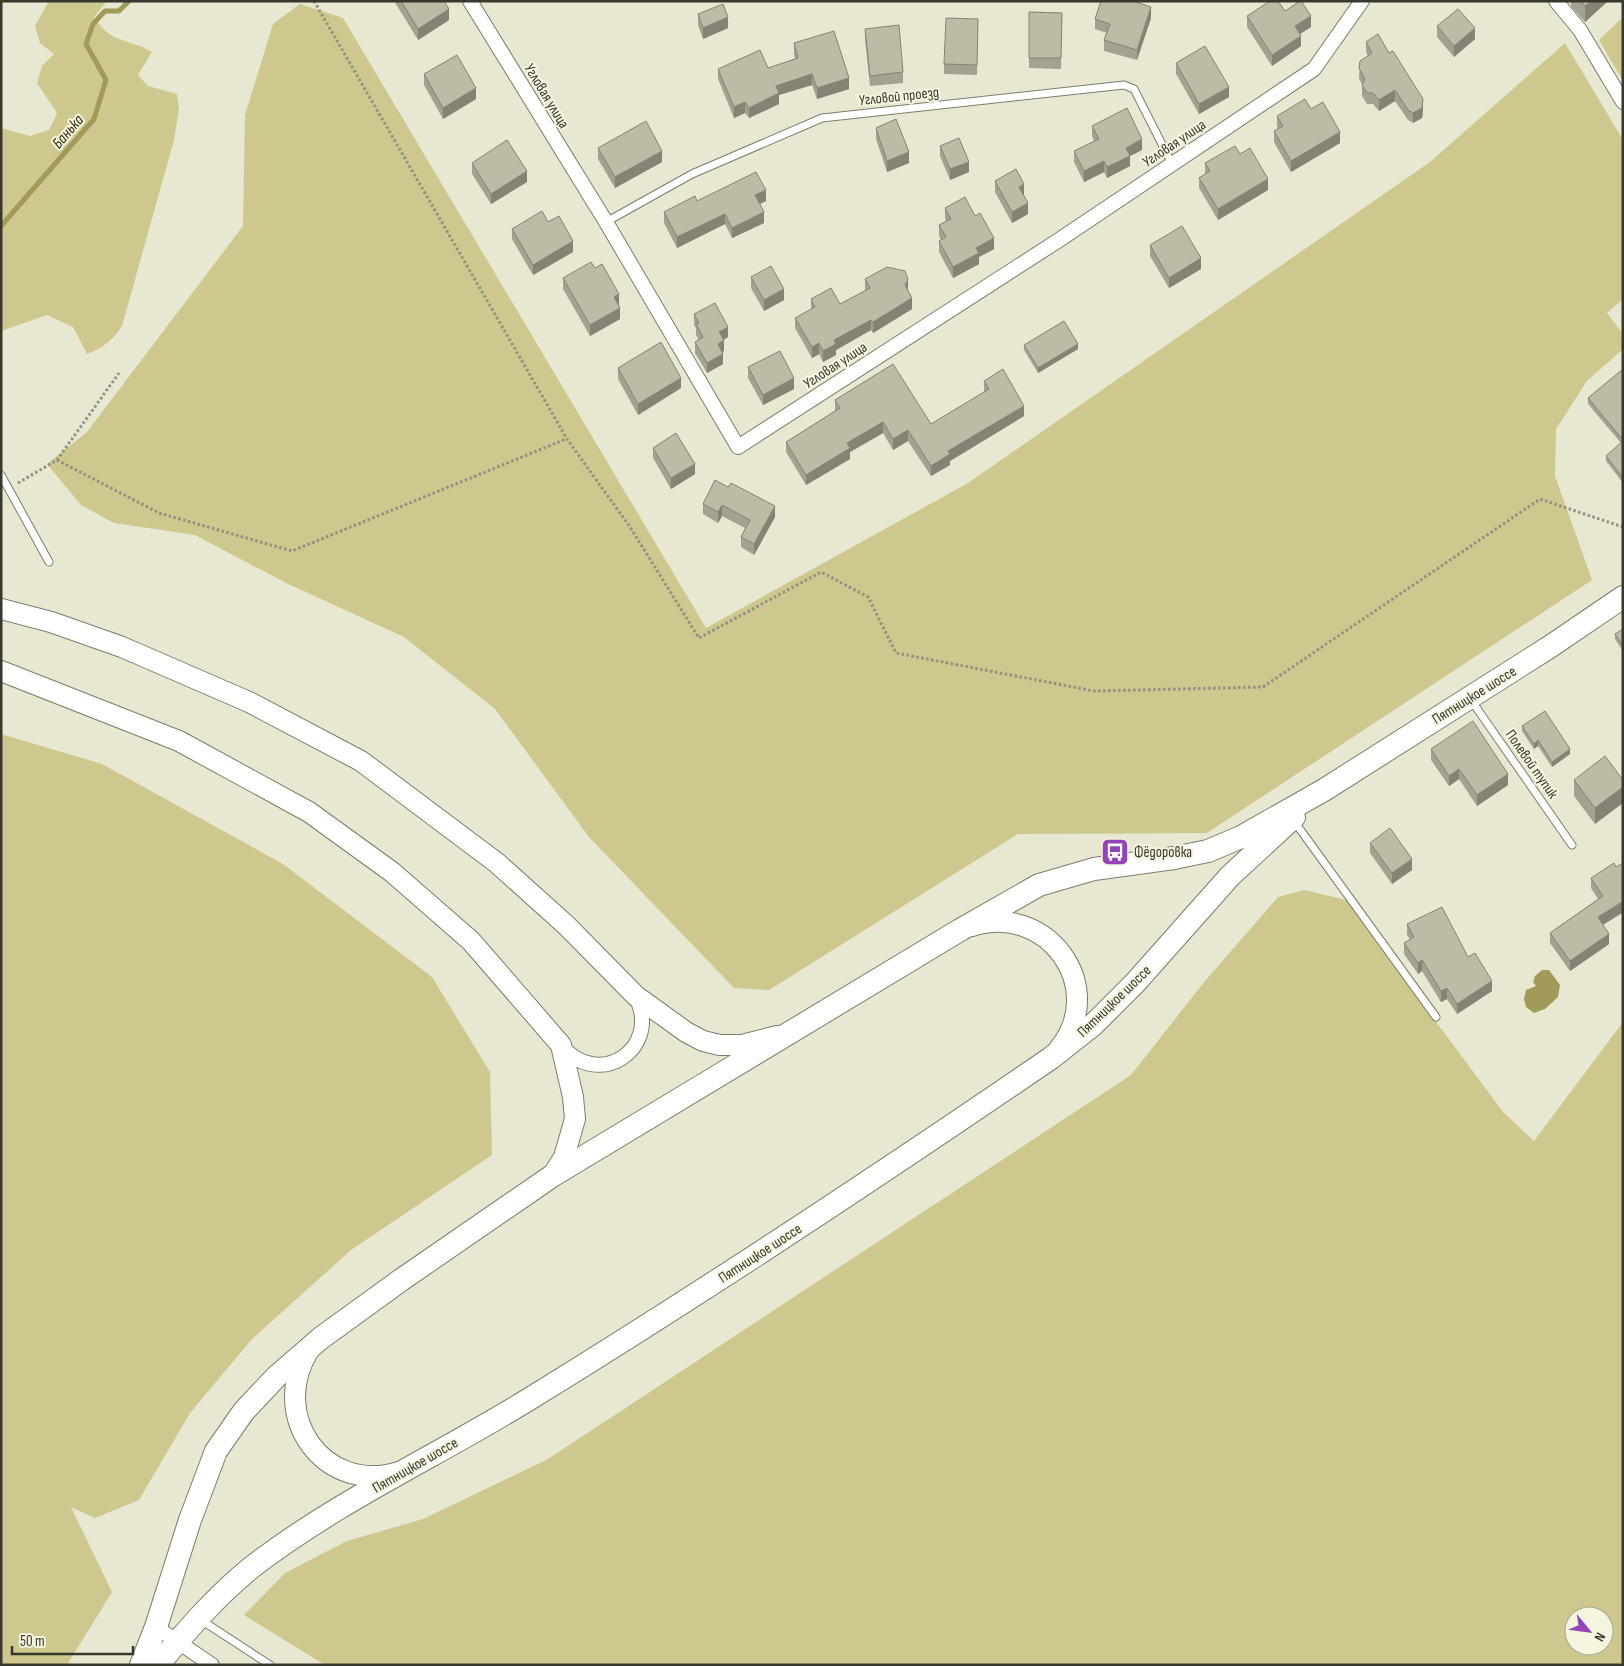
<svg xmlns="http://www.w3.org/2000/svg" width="1624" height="1666" viewBox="0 0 1624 1666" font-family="'Sofia Sans Condensed',sans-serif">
<rect width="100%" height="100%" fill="#e8e7d1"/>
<!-- green -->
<path fill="#cec88e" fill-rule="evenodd" d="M49 1H107L94 17C112 45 126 37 152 52L138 75 148 86 177 94 179 109 174 140 122 326C112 341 104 347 87 354L73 327 47 315 1 331V128L30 136 49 130 57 113 37 83 42 66 54 54 40 43 35 26Z
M300 4 343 18 706 628 968 483 1430 162 1565 43 1623 140V299L1607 313 1623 334V349L1587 381 1556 429 1555 476 1592 580 1207 833 1018 834 769 990 734 988 589 837 495 709 404 637 286 583 195 535 114 523 81 505 47 464 87 432 243 226 245 115 273 24Z
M1623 17V81L1599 40Z
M1 734 102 764 283 864 432 977 490 1072 492 1155 351 1250 252 1339 190 1413 139 1500 95 1518 71 1507 112 1592 67 1665H1Z
M1304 890 1346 900 1503 1112 1534 1141 1623 1022V1665H325L244 1615 285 1573 347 1541 423 1519 548 1459 1131 1075 1205 981 1278 897ZM1574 1616H1604V1646H1574Z"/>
<!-- water -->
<path fill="#a19a59" d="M1542 970H1549L1560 985 1558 997 1545 1009 1534 1013 1526 1007 1524 999 1526 990 1536 986 1533 982 1535 976Z"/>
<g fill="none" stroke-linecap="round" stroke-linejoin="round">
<!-- stream -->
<path stroke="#a19a59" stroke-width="5" d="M1 226 94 119 106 80 86 44 93 24 105 11H119L129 1"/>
<!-- lane casing -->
<g stroke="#7e7d69" stroke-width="9">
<path id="lane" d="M606 222 692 174 822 118 1124 85 1134 89 1172 164
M1 475 49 562
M1471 700 1572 845
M1294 821 1436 1017
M201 1620 270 1665"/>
</g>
<!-- street casing -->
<g stroke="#7e7d69" stroke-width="16">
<path id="street" d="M470 1 606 222 738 447 1059 240 1314 69 1362 1
M1556 1 1580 30 1623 102
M561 1045C598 1091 662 1049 636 997
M156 1627 212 1665"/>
</g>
<!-- secondary casing -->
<g stroke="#7e7d69" stroke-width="22">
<path id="secondary" d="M1 609 51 622 122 647 249 702 361 761 497 863 566 925 636 996 686 1032 703 1041 720 1045H742L777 1036
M1 671 179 741 309 812 392 872 471 941 561 1045 573 1097 575 1119 564 1157 552 1176
M972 926C1047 902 1109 987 1059 1049
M309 1350C268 1415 323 1495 399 1472"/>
</g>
<!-- primary casing -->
<g stroke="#7e7d69" stroke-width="24">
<path id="primary" d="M141 1665 156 1627 190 1520 216 1451 244 1411 277 1376 321 1338 401 1280 552 1176 960 930 1039 885 1094 869 1174 858 1208 851 1241 837 1324 790 1551 646 1623 597
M158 1665C187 1630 217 1595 252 1567 339 1500 439 1455 531 1398 708 1289 880 1175 1051 1058L1094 1024 1135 983 1230 876 1294 817"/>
</g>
<!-- path -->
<path stroke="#919081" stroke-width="3" stroke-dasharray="2.5 2.5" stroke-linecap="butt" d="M314 1 567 439 630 527 699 638 821 572 868 597 896 653 1094 691 1263 687 1540 499 1623 527
M57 460 159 513 292 551 566 439
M18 483 57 460 119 373"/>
<!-- lane -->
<use href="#lane" stroke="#fff" stroke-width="7"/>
<!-- street -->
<use href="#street" stroke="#fff" stroke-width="14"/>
<!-- secondary -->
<use href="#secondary" stroke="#fff" stroke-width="20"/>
<!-- primary -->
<use href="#primary" stroke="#fff" stroke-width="22"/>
</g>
<!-- wall -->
<path fill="#a3a18f" d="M394 1H444L449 20 418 40Z
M1571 1H1608L1585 22 1571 6Z
M1029 12 1062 13 1061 69 1029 68Z
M698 14 728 28 703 39 698 25Z
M1247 16 1311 27 1300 34 1301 46 1272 66 1247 27Z
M1151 18 1137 60 1104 51V40L1107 33 1095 29V19Z
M1437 26 1475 39 1454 57 1437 37Z
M865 29 903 72V83L870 86 865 39Z
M978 30 977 75 944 74V64Z
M1366 42 1423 110 1422 118 1413 123 1408 120 1395 101 1379 111 1373 104H1367L1362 96V84L1359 79 1360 61 1368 56 1366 52Z
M794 43 849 89 817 99 812 85 779 95V104L749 118 745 113 734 118 718 79V69L768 68 795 59 794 54Z
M1176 63 1229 97 1199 114 1176 74Z
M424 74 476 99 443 119 424 85Z
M1311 109 1340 143 1291 172 1274 142V131L1278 128 1277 127V116Z
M1092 126 1142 150 1130 156V166L1107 178 1104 172 1084 182 1074 162V151L1094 141 1092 136Z
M876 128 909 163 887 172 876 139Z
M940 146 969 172 950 180 940 156Z
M598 148 662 162 615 188 598 159Z
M1240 154 1268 190 1218 220 1199 188V178L1205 174V163Z
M472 163 527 182 491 204 472 174Z
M995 181 1024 195 1028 214 1012 223 995 192Z
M697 201H766L760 204 764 223 732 238 725 224 677 248 664 223V212Z
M945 208 975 216 994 249 979 257V264L953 278 939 252V241L941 240 939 236V225L946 221 945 219Z
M548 222 573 252 533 275 512 239V229Z
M1150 245 1201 269 1169 288 1150 256Z
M751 277 784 300 764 311 751 288Z
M563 278 619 304 620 319 590 336 563 289Z
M865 279 908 290V291L912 309 873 333 871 330 836 350V355L823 362 819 354 812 358 795 328V318L811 309V299L840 304 865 291Z
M694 314 728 337 724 340V351L722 352 723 364 707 373 695 353V342L699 340 696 335V328L694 325Z
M1024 345 1078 349 1038 373 1024 350Z
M748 367 794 389 763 405 748 378Z
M618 368 681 388 638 415 618 379Z
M1623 369V483L1606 461V456L1621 443 1588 404V398Z
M984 381 1024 416 950 461V465L931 476 908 441 893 450 883 433 850 452V459L806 485 786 452V442L835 411V400L931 424 984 392Z
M653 448 695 474 671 489 653 458Z
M715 480 775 517 754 555 741 547V537L745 528 722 516 718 523 703 514V504Z
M1623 629V651L1615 639V634Z
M1522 726 1570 754 1552 767 1538 746 1534 749 1522 731Z
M1431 749 1508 785 1477 806 1459 779 1449 786 1431 760Z
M1574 780H1623L1595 824 1574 796Z
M1370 843 1412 870 1392 884 1370 853Z
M1623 863V914L1622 913 1603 924 1609 944 1570 971 1550 943V933L1598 899 1591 888V878L1616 867Z
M1407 924 1468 957 1492 991 1457 1014 1447 999 1441 1002 1422 971 1418 974 1404 954V943L1410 939 1407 935Z"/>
<!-- shaded-wall -->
<path fill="#848374" d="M1591 1H1608L1585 22V6Z
M1151 7V18L1137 60V50Z
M449 9V20L418 40V29Z
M1311 16V27L1295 37V26Z
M728 17V28L703 39V28Z
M1475 28V39L1454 57V46Z
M1301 36V46L1272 66V55Z
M812 74V85L779 95V104L749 118V108L776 86Z
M849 78V89L817 99V88Z
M1229 87V97L1199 114V104Z
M476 88V99L443 119V108Z
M1395 90V101L1379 111V100Z
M1423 99V110L1422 118 1413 123V113Z
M745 102V113L734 118V107Z
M1340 132V143L1291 172V161Z
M1142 139V150L1130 156V166L1107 178V167L1126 148Z
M662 151V162L615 188V177Z
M909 152V163L887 172V161Z
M1104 161V172L1084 182V171Z
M969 162V172L950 180V169Z
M527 171V182L491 204V194Z
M1268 179V190L1218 220V209Z
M1024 184V195L1019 198V187Z
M766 190V201L755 206V195Z
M1028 203V214L1012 223V212Z
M764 212V223L732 238V228Z
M725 214V224L677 248V237Z
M994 238V249L979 257V264L953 278V267L976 248Z
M573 241V252L533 275V265Z
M1201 258V269L1169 288V278Z
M908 279V290L905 296V285Z
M784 289V300L764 311V300Z
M619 294V304L614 308V297Z
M912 298V309L873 333V322Z
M620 308V319L590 336V325Z
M871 320V330L836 350V355L823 362V351L834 340Z
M728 327V337L719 342V332Z
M724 340V351L718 355V344Z
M819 343V354L812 358V347Z
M1078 344V349L1038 373V368Z
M723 354V364L707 373V363Z
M681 378V388L638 415V404Z
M794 378V389L763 405V395Z
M1024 406V416L950 461V465L931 476V466L948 451Z
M883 422V433L850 452V459L806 485V475L847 443Z
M908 430V441L893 450V439Z
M695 464V474L671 489V478Z
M722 505V516L718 523V512Z
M775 506V517L754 555V544Z
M1538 740V746L1534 749V744Z
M1570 749V754L1552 767V762Z
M1459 769V779L1449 786V776Z
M1508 774V785L1477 806V795Z
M1623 787V803L1595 824V808Z
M1412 859V870L1392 884V873Z
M1622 902V913L1598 928V917Z
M1609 934V944L1570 971V961Z
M1422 960V971L1418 974V963Z
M1492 981V991L1457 1014V1004Z
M1447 988V999L1441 1002V991Z"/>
<!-- building -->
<path fill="#bdbba6" stroke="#848374" d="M401 1H444L449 9 418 29Z
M1101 1H1133L1151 7 1137 50 1104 40 1110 24 1095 19Z
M1270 1H1278L1285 11 1300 1H1301L1311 16 1295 26 1301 36 1272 55 1247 16Z
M1581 1H1591L1585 6Z
M723 4 728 17 703 28 698 14Z
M1458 9 1475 28 1454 46 1437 26Z
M1029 12 1062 13 1061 58H1029Z
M946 18 978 19 977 65 944 64Z
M899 25 903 72 870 76 865 29Z
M834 31 849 78 817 88 812 74 776 86 779 93 749 108 745 102 734 107 718 69 760 50 768 68 798 58 794 43Z
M1378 34 1389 53 1393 51 1423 99 1422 108 1413 113 1408 110 1395 90 1379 100 1373 93H1367L1362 85 1365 79 1359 68 1360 61 1372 53 1366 42Z
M1205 46 1229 87 1199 104 1176 63Z
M457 55 476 88 443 108 424 74Z
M1305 99 1311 109 1323 102 1340 132 1291 161 1274 131 1283 126 1277 116Z
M1127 108 1142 139 1126 148 1130 156 1107 167 1104 161 1084 171 1074 151 1099 139 1092 126Z
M896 119 909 152 887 161 876 128Z
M646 121 662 151 615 177 598 148Z
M959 138 969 162 950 169 940 146Z
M507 140 527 171 491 194 472 163Z
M1235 146 1240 154 1250 148 1268 179 1218 209 1199 178 1210 171 1205 163Z
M1016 169 1024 184 1019 187 1028 203 1012 212 995 181Z
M756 172 766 190 755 195 764 212 732 228 725 214 677 237 664 212 695 196 697 201Z
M965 197 975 216 980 213 994 238 976 248 979 253 953 267 939 241 946 237 939 225 951 219 945 208Z
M542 211 548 222 559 216 573 241 533 265 512 229Z
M1182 226 1201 258 1169 278 1150 245Z
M591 262 595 268 602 264 619 294 614 297 620 308 590 325 563 278Z
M771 266 784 289 764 300 751 277Z
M887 267 905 271 908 279 905 285 912 298 873 322 871 320 834 340 836 344 823 351 819 343 812 347 795 318 815 307 811 299 831 288 840 304 870 288 865 279Z
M715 303 728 327 719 332 724 340 718 344 723 354 707 363 695 342 703 337 696 324 699 323 694 314Z
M1064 321 1078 344 1038 368 1024 345Z
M661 342 681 378 638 404 618 368Z
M780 351 794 378 763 395 748 367Z
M893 364 931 424 989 389 984 381 1003 369 1024 406 948 451 950 454 931 466 908 430 893 439 883 422 847 443 850 448 806 475 786 442 840 408 835 400Z
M1623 369V440L1588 398Z
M676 433 695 464 671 478 653 448Z
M1623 441V478L1606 456Z
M715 480 728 487 731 483 775 506 754 544 741 537 750 520 722 505 718 512 703 504Z
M1623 629V646L1615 634Z
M1545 711 1570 749 1552 762 1538 740 1534 744 1522 726Z
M1473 721 1508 774 1477 795 1459 769 1449 776 1431 749Z
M1605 756 1623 780V787L1595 808 1574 780Z
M1390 828 1412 859 1392 873 1370 843Z
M1614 863 1616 867 1623 863V903L1622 902 1598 917 1609 934 1570 961 1550 933 1603 896 1591 878Z
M1442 907 1468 957 1475 953 1492 981 1457 1004 1447 988 1441 991 1422 960 1418 963 1404 943 1414 937 1407 924Z"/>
<!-- icons -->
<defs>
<g id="bus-square" transform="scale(1.4375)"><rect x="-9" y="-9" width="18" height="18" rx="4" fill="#9245b6" stroke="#f5f4de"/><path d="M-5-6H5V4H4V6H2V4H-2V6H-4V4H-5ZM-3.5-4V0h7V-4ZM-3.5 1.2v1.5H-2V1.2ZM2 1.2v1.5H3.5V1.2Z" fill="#fff"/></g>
</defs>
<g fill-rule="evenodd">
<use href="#bus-square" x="1115" y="852"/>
</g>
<g text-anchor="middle" stroke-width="4" stroke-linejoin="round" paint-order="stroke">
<!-- street labels -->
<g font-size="15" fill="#39382f" stroke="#f5f4de">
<text transform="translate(547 96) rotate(59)" y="5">Угловая улица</text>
<text transform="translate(899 96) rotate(-6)" y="5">Угловой проезд</text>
<text transform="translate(1174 143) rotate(-34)" y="5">Угловая улица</text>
<text transform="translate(835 365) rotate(-33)" y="5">Угловая улица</text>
<text transform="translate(1474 695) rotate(-32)" y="5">Пятницкое шоссе</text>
<text transform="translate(1532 764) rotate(55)" y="5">Полевой тупик</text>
<text transform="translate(1114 1001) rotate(-44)" y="5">Пятницкое шоссе</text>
<text transform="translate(760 1253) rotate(-33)" y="5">Пятницкое шоссе</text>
<text transform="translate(415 1465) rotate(-30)" y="5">Пятницкое шоссе</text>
</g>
<!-- poi labels -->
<g font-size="15" fill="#39382f" stroke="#f5f4de" text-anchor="start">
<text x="1134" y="857">Фёдоровка</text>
</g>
<!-- water labels -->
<g font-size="16" font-style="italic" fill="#2f2c0e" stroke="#f5f4de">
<text transform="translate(67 131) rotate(-49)" y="6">Банька</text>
</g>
</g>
<!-- border -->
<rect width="1624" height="1666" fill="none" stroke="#39382f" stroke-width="5"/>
<!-- north arrow -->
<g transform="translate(1589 1631) rotate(119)"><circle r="24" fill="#f5f4de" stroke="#aaa998"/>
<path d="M0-4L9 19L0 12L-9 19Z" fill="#9245b6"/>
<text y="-8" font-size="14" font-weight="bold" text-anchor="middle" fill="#39382f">N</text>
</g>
<!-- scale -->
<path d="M12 1646v8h121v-8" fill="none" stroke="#39382f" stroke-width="2.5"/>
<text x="20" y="1646" font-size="15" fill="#39382f" stroke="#f5f4de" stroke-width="4" paint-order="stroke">50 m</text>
</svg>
